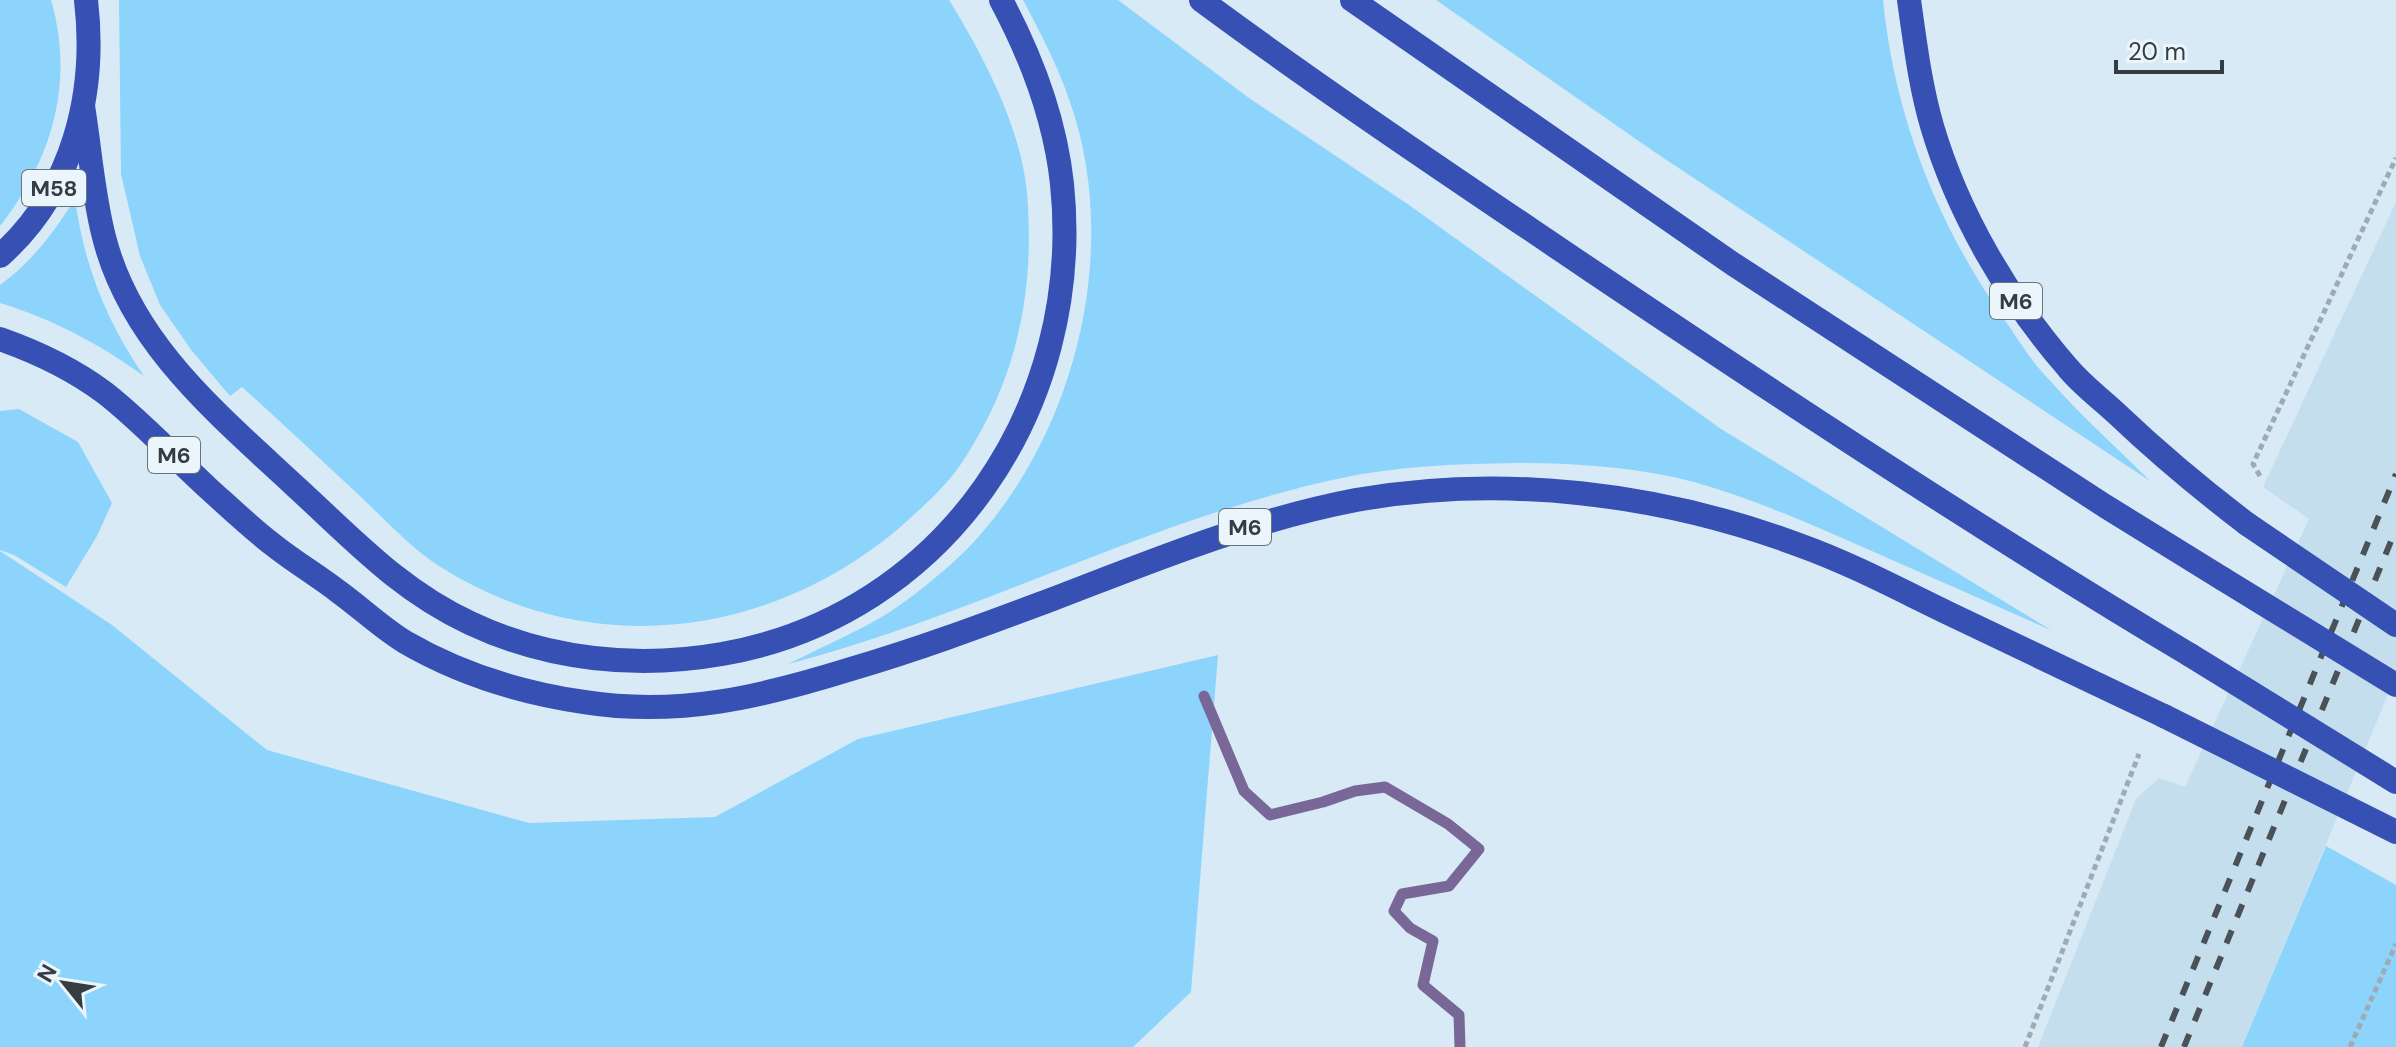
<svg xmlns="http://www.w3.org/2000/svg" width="2396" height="1047" viewBox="0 0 2396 1047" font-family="'DM Sans',sans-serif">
<rect width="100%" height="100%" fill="#d7eaf5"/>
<!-- built -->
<path fill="#c5deee" d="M2396 202V675L2242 1047H2038L2136 799 2159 778 2185 787 2309 519 2263 487Z"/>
<!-- green -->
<path fill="#8dd4fc" d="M0 0H51C75 82 52 160 0 226Z
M119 0H949C983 55 1021 127 1027 193 1035 289 1018 376 965 458 950 482 927 503 906 522 807 610 671 649 541 612 502 601 459 581 426 557 403 539 382 517 361 497 321 460 282 423 242 387L230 396 192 351 160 305 140 256 121 174Z
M1023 0H1118L1249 98 1409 205 1721 429 2051 630C1992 604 1933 578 1874 552 1815 526 1757 500 1694 482 1637 467 1575 463 1516 463 1456 464 1395 466 1337 479 1147 520 975 616 788 664 818 649 850 635 880 618 906 603 949 568 970 546 1077 433 1122 246 1069 99 1057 64 1040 32 1023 0Z
M1436 0H1883C1895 121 1940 231 2011 329 2021 344 2031 360 2043 373 2076 411 2114 445 2150 481L1656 153Z
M75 199C84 265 106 321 144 376 99 344 53 319 0 303V285C32 262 54 232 75 199Z
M19 409 78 442 112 503 97 536 66 587 14 555 0 550V411Z
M0 551 112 625 267 750 529 823 715 817 858 739 1218 655 1191 992 1133 1047H0Z
M2326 846 2396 885V1047H2242Z"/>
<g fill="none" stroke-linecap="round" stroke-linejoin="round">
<!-- stream -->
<path stroke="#796897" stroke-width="11" d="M1204 696 1244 791 1270 815 1323 802 1355 791 1385 787 1448 824 1479 849 1449 886 1402 894 1394 911 1410 928 1433 941 1423 985 1459 1015 1460 1047"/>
<!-- path -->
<path stroke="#9dabb4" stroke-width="5" stroke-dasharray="6 4" stroke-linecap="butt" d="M2260 476 2253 464 2396 158
M2025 1047 2139 754
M2350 1047 2396 944"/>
<!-- highway -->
<path stroke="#3750b3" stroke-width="24" d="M1201 0C1328 94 1459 181 1589 269 1787 402 1986 533 2190 655
M1352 0 1733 264 2105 506 2223 579
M1909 0C1915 42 1920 85 1932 126 1958 214 2008 299 2068 368 2082 385 2101 399 2117 414 2158 453 2201 489 2247 524
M83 106C90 149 93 195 104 237 131 344 219 415 296 487 353 539 399 590 470 623 548 660 637 669 722 654 945 615 1085 406 1062 184 1055 118 1032 58 1001 0
M0 256C73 191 97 94 86 0
M0 339C37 352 73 369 105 393 142 422 174 457 209 489 230 508 250 527 272 544 293 561 317 575 339 592 361 608 382 628 405 642 460 674 522 693 584 702 679 717 761 697 851 669 920 649 986 624 1053 599 1152 561 1251 520 1356 500 1503 474 1660 493 1799 545 1852 564 1900 590 1950 614 2022 648 2093 682 2164 716"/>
<!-- rail -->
<path stroke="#4a5258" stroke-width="6" stroke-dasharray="14 14" stroke-linecap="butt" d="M2161 1047 2396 474
M2184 1047 2396 529"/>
<!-- highway-bridge -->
<path stroke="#3750b3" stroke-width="24" d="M2247 524 2396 625
M2223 579 2396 685
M2190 655 2396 782
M2164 716 2396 832"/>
</g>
<g text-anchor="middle" stroke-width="6" stroke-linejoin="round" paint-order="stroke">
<!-- shield labels -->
<g fill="#eaf5fc" stroke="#6c747a" stroke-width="2">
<rect x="22" y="170" width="64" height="36" rx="6"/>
<rect x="1990" y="283" width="52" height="36" rx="6"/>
<rect x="148" y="437" width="52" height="36" rx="6"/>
<rect x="1219" y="509" width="52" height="36" rx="6"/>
</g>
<g font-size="22" font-weight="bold" fill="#363d42">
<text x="54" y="196">M58</text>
<text x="2016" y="309">M6</text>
<text x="174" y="463">M6</text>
<text x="1245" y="535">M6</text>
</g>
</g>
<!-- north arrow -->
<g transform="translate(64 983) rotate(300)" stroke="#eaf5fc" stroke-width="6" paint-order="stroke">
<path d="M0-6L14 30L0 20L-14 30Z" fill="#363d42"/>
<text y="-12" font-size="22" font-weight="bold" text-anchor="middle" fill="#363d42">N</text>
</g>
<!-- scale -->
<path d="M2116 60v12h106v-12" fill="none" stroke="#363d42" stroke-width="4"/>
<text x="2128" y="60" font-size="24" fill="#363d42" stroke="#eaf5fc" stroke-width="6" paint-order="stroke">20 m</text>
</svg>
